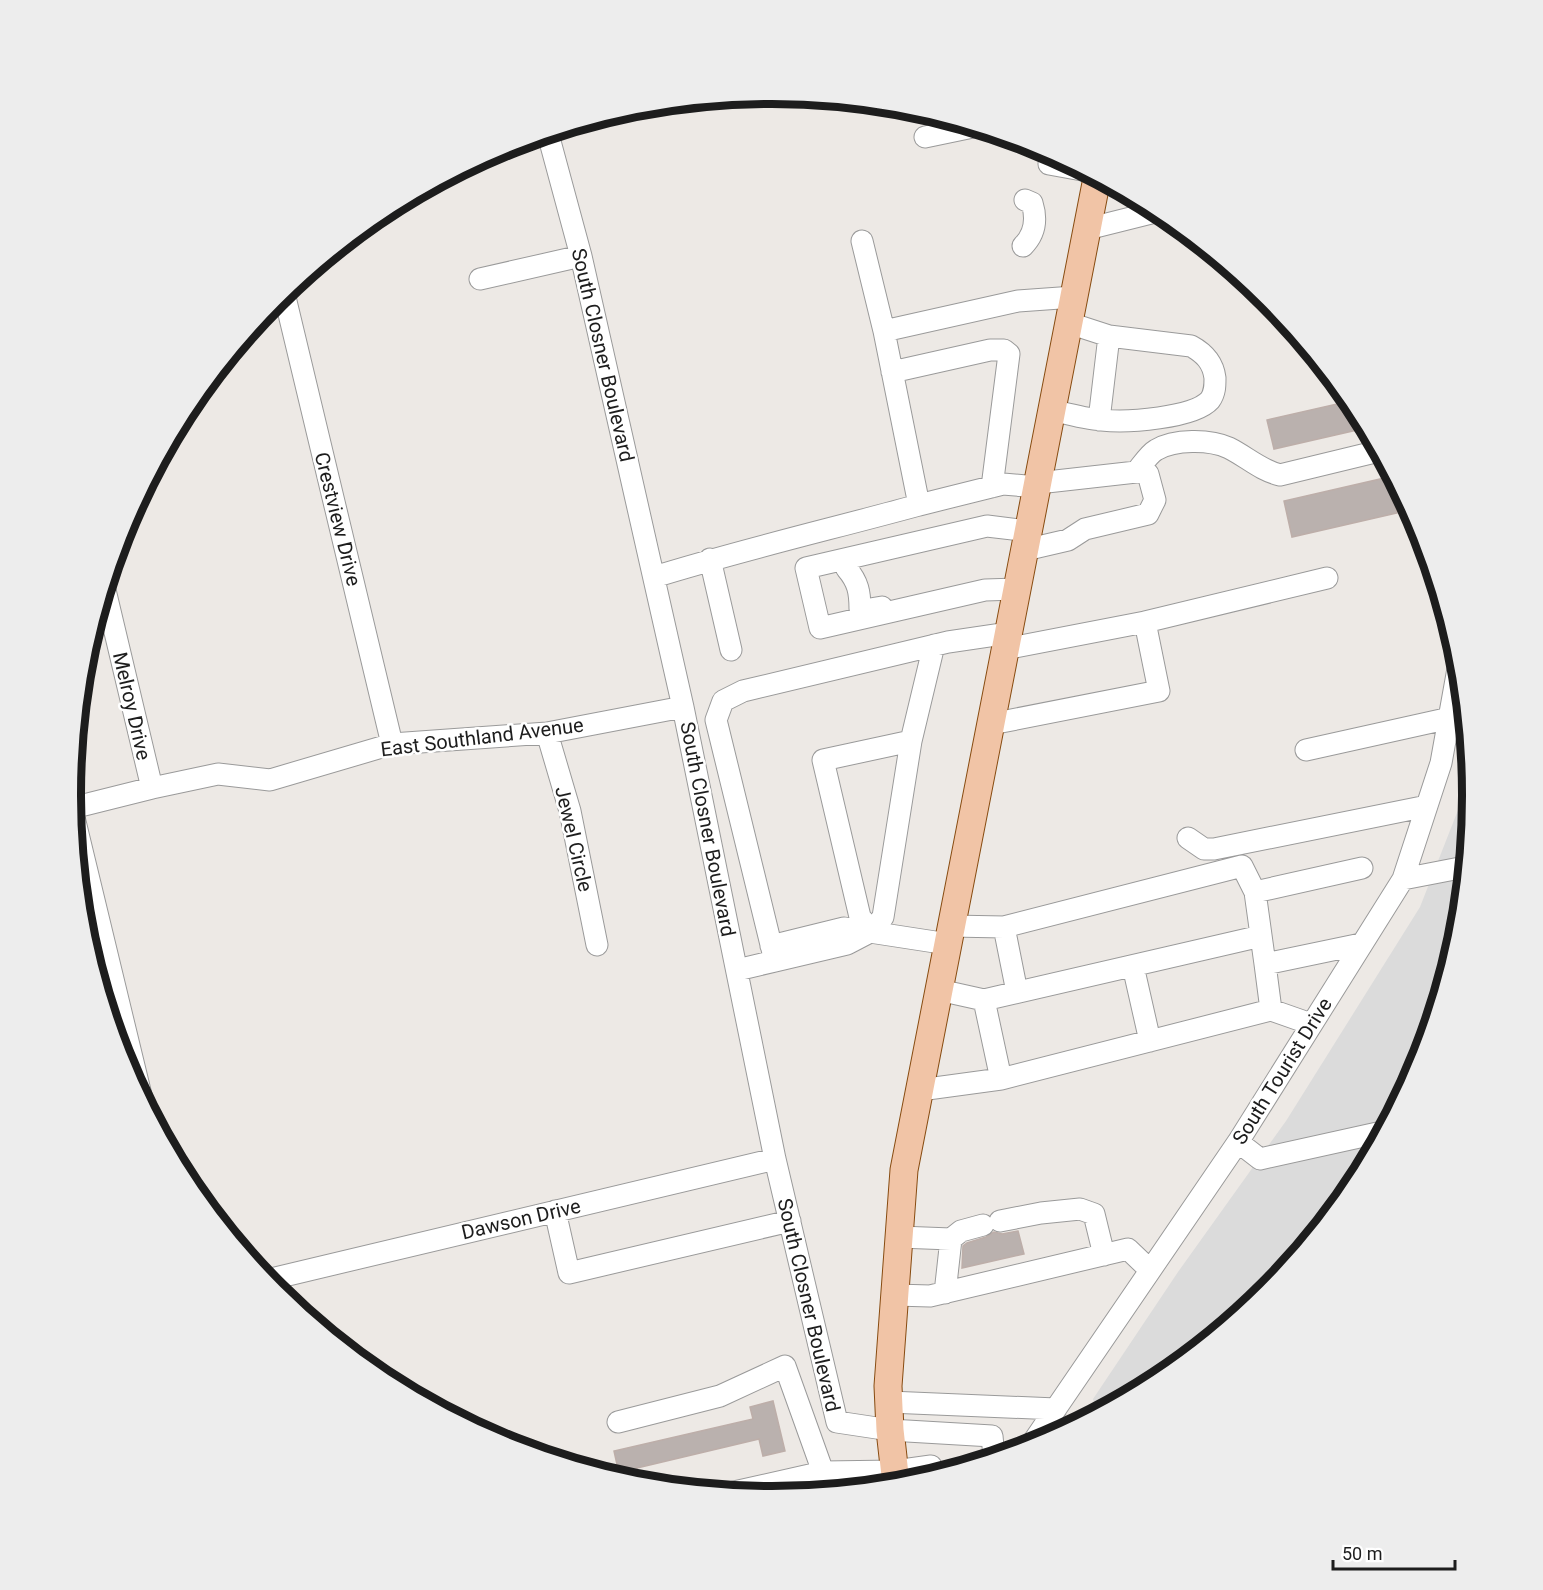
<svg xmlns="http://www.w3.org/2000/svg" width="1543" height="1590" viewBox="0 0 1543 1590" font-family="Roboto,sans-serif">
<rect width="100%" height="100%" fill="#ede9e5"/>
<!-- residential -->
<path fill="#dbdbdb" d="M1471 777 1472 795 1459 932 1419 1064 1354 1185 1267 1291 1161 1378 1096 1412 1093 1399 1178 1272 1286 1121 1420 907Z"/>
<!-- building -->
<path fill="#bab1ae" stroke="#bdaea9" stroke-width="1.5" d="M1350 401 1366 428 1274 449 1267 420Z
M1389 477 1397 513 1292 537 1284 501Z
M1018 1231 1024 1254 962 1268 963 1246 967 1243 986 1237 994 1232 1002 1234Z
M773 1401 785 1451 763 1456 759 1439 637 1468 641 1483 620 1478 614 1451 753 1419 750 1407Z"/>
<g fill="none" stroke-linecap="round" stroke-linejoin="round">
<!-- minor casing -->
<g stroke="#9a9a9a" stroke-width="23">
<path id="minor" d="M548 134 581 256 683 707 775 1159 837 1422 890 1430 992 1436 994 1457
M925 137 973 127
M1051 153 1049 164 1082 170
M1087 229 1159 211
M862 241 884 331
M1023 246C1035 234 1037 219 1032 203L1025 200
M480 279 581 256
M284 293 392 744
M892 372 990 350H1004L1009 354 992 487
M1052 410C1068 414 1085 419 1102 420 1126 423 1194 418 1210 400 1215 393 1215 386 1215 378 1213 362 1204 353 1191 346L1109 336 1069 323
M1099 420 1109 336
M1137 471C1142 465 1149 454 1156 450 1174 439 1210 439 1229 448 1247 457 1260 470 1280 475L1379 451
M1037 487 1003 484 919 505 884 331 1018 301 1074 297
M1025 550 1068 540 1085 529 1148 514 1155 500 1148 474 1145 471 1038 483
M852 558 847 569C858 582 860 592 860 609H870L882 607
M710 559 731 650
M654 577C741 550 831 529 919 505
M1017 589 985 590 820 628 806 568 987 526 1028 531
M105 590 152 788
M1145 622 1327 578
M991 724 1159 691 1145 622 1005 649
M547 733 570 811 597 945
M911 741 934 645
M1306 750 1450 718
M72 808 152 788 218 774 270 780 392 744 547 733 683 707
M72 809 141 1095
M1188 838 1204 849H1214L1427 806
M1403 879 1465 867
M1255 892 1265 964 1361 944
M951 926 1004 927 1242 866 1255 892 1362 868
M1004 927 1017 992
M872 931 860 917 823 760 911 741 883 917 872 931 847 944 775 961 716 720 723 701 743 691 948 642 1009 633
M771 946 844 928 948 944
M1265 964 1271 1010
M1133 966 1150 1041
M737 970 775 961
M939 990 984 1000 1261 936
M1001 1079 1271 1010 1311 1024
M920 1090 1001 1079 984 1000
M1238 1142 1260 1159 1382 1132
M555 1211 569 1273 790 1221
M1000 1221 1041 1213 1080 1209 1094 1214 1104 1255
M899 1237 951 1239
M267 1280 775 1159
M945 1293 951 1239 961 1231 983 1225
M895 1295 930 1296 1128 1249 1150 1270
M889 1402 1056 1409
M618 1422 720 1396 785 1366 823 1472
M1031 1445 1238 1142 1403 879 1441 763 1459 663
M734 1492 823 1472 895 1471 931 1466"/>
</g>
<!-- major casing -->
<g stroke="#874b10" stroke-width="29">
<path id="major" d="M896 1484 890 1430 888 1386 904 1170 1097 178"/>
</g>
<!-- minor -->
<use href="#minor" stroke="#fff" stroke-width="21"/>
<!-- major -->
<use href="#major" stroke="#f1c4a6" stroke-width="27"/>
</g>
<g text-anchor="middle" stroke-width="5" stroke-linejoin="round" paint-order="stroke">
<!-- street labels -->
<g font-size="20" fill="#1d1d1d" stroke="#fff">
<text transform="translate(603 355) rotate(77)" y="7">South Closner Boulevard</text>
<text transform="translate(338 519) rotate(76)" y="7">Crestview Drive</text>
<text transform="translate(132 706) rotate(77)" y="7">Melroy Drive</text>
<text transform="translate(482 737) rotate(-7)" y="7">East Southland Avenue</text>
<text transform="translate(708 829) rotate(79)" y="7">South Closner Boulevard</text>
<text transform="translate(574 839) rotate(77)" y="7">Jewel Circle</text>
<text transform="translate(1282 1071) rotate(-58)" y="7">South Tourist Drive</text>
<text transform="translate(521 1219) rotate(-13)" y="7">Dawson Drive</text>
<text transform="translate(809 1305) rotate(77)" y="7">South Closner Boulevard</text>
</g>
</g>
<!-- crop -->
<path d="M0 0H1543V1590H0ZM771 104H772A690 690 0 0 1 1462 794V796A690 690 0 0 1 772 1486H771A690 690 0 0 1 81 796V794A690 690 0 0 1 771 104Z" fill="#ededed" fill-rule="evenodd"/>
<path fill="none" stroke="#1d1d1d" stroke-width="8" d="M771 104H772A690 690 0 0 1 1462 794V796A690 690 0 0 1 772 1486H771A690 690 0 0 1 81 796V794A690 690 0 0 1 771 104Z"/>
<!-- scale -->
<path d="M1333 1560v9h122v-9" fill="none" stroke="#1d1d1d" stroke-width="3"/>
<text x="1342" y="1560" font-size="18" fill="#1d1d1d" stroke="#ffffff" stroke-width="4.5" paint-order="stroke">50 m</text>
</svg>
